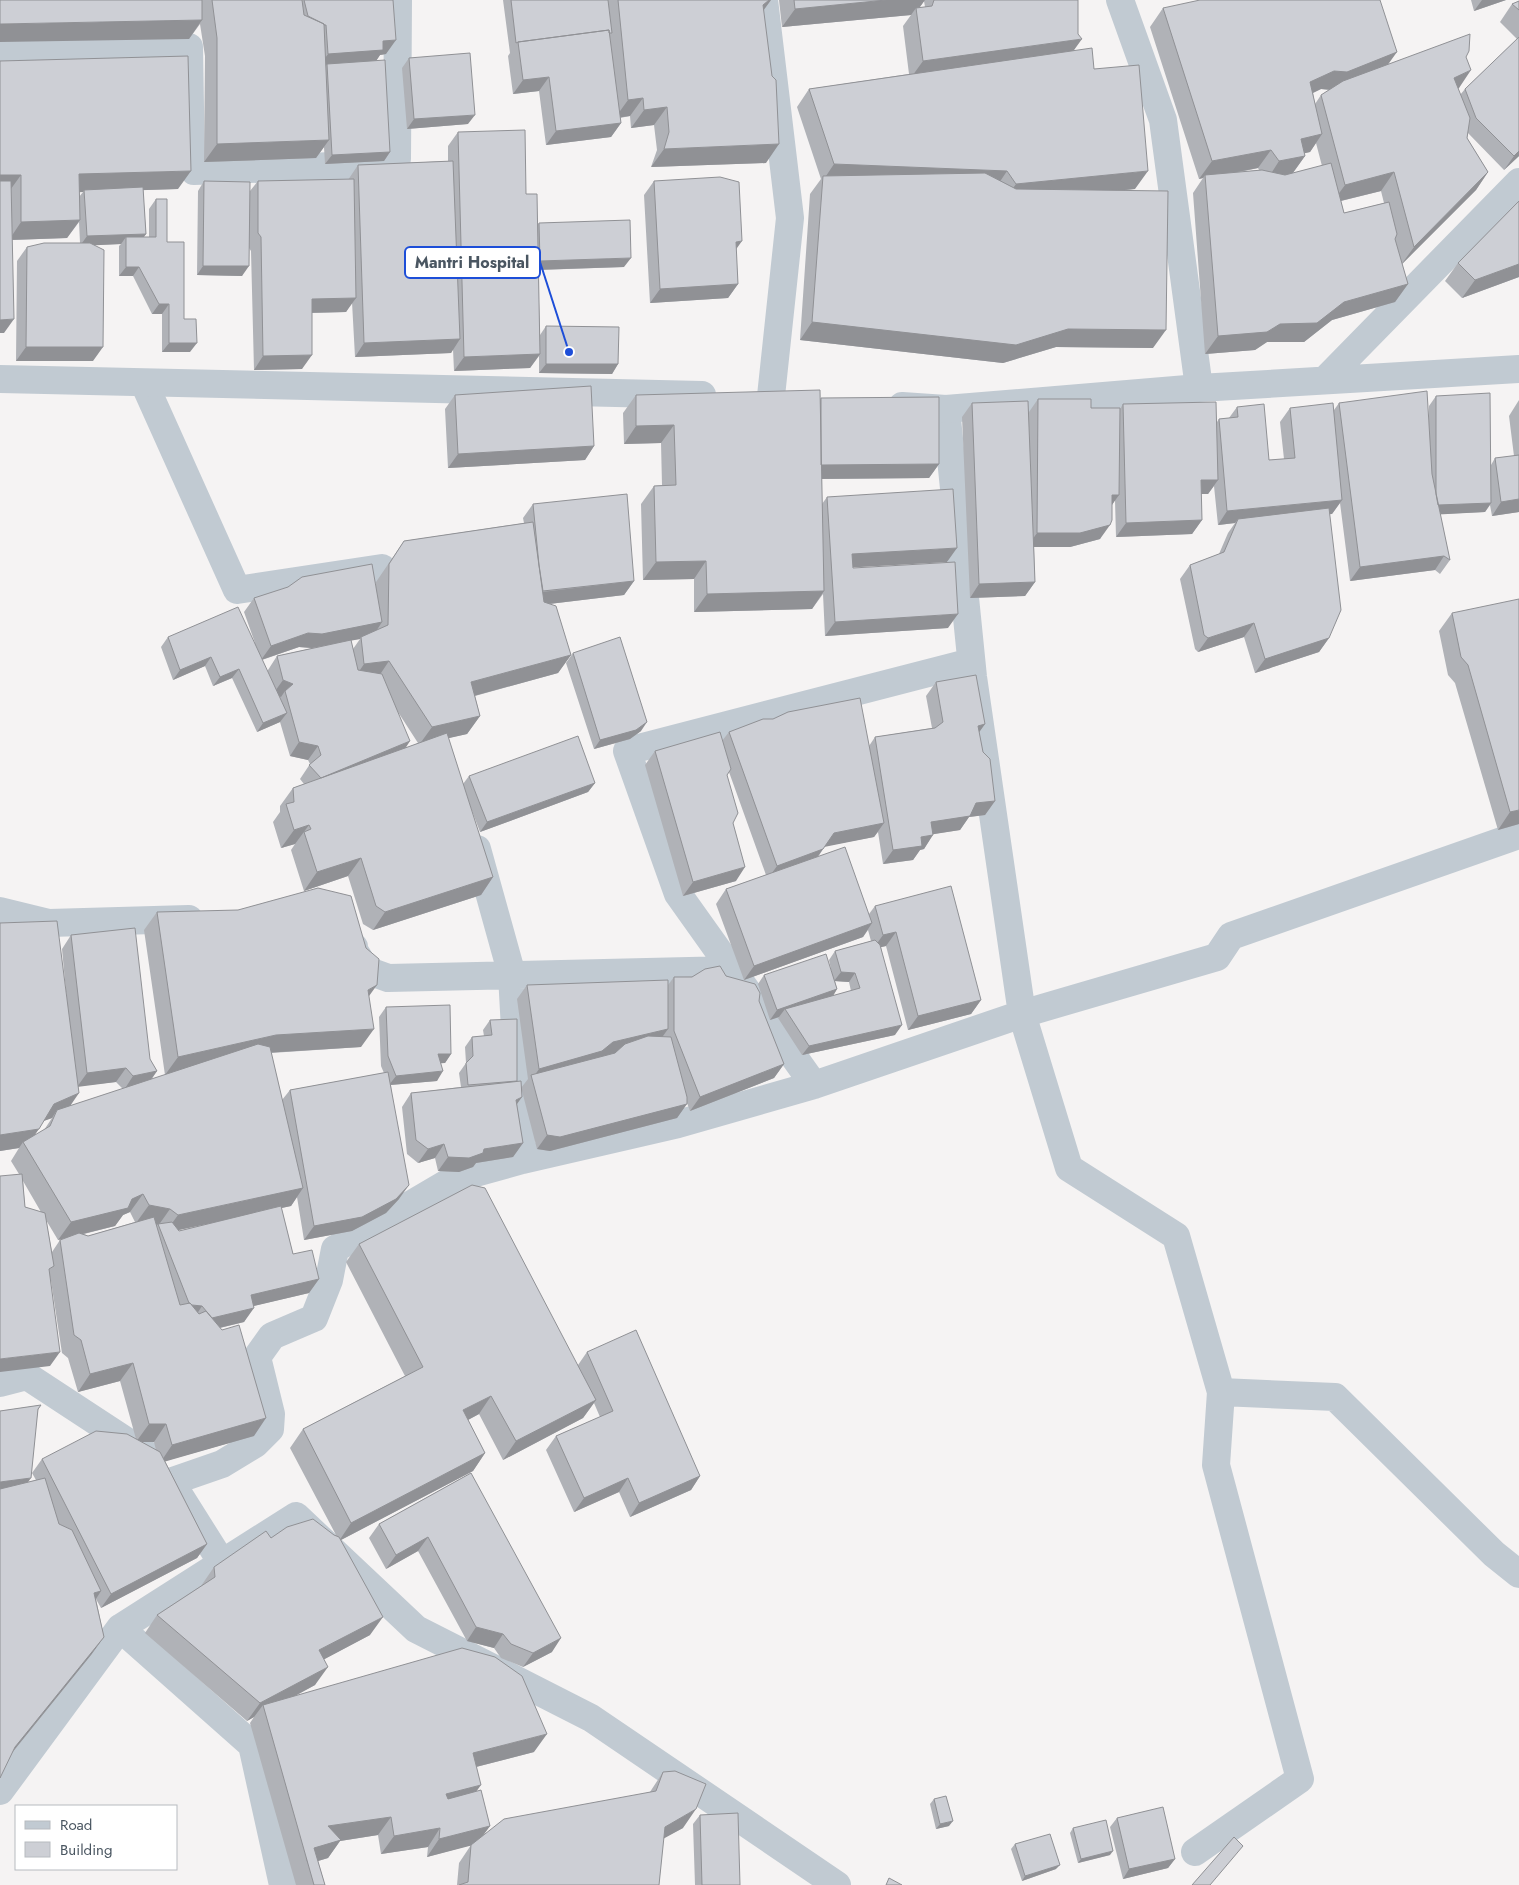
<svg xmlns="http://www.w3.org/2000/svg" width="1519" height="1885" viewBox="0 0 1519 1885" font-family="Jost,sans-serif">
<rect width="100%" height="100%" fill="#f5f3f3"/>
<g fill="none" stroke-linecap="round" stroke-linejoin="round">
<!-- minor -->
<path stroke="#c1cad2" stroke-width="28" d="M764 0 790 218 771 396
M0 52 189 47 191 167 194 171 392 164 395 163 397 159 398 0
M144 383 237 590 382 568
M946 409 973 677 1022 1014 1069 1168 1176 1236 1221 1392 1335 1397 1494 1554 1519 1574
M477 849 512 975 522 1156
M0 911 49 923 189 919
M354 947V950L366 970 388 978 732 970
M814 1085 678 894 627 751 971 662
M0 1383 27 1376 146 1454
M170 1482 222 1464 255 1444 270 1429 271 1414 257 1357 272 1336 314 1318 329 1280 335 1249 449 1182 461 1177 522 1160 678 1124 814 1085 1022 1014 1217 957 1231 936 1519 835
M176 1490 222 1563
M120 1628 252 1745 283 1885
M0 1791 120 1628 296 1516 416 1629 591 1718 837 1885
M1195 1852 1300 1779 1216 1465 1221 1392"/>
<!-- tertiary -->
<path stroke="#c1cad2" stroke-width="28" d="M1120 0 1163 120 1199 388
M0 379 702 395
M1325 380 1519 182
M902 406 946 409 1199 388 1519 369"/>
</g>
<!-- wall -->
<path fill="#b0b2b7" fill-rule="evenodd" d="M0 0H393L386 54 380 55 376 61 390 152 384 161 325 164 324 147 316 158 204 162 205 56 200 24 189 39Z
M503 0H771L763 11 766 163 651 167 657 150 654 125 631 128 630 116 620 118 621 123 611 137 546 145 539 91 513 94 508 56 510 53Z
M779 0H1078L1074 50 1094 69 1135 189 1125 190 1153 348 1056 347 1003 363 800 340 810 194 821 179 797 107 809 89 909 74 903 26 911 15 782 27ZM924 1 925 7H920Z
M1471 0H1506L1474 11Z
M1519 1V156L1504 170 1468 133 1467 138 1488 172 1476 190 1402 264 1408 284 1395 302 1332 320 1304 342H1267L1255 350 1205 354 1193 193 1203 178 1199 179 1150 27 1163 8 1389 64 1466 57 1459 88 1458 89 1460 95 1465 89 1517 39 1500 22 1512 4ZM1321 89 1329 90 1321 95 1315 104 1313 93ZM1316 143 1322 166 1293 173 1305 156 1304 153 1310 152ZM1258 168 1259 170 1240 172ZM1381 191 1384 203 1344 213 1341 201Z
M409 58 468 124 407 129 402 68Z
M0 61 178 189 143 190 146 234 144 237H149V209L156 199 167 242 184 319 190 352H162V314H152L133 276H119V246L121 244 95 245 93 361H16L17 261 27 247 80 243 79 222 67 238 12 240 4 333H0ZM79 192H83L79 197Z
M458 132 526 194 537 225 539 223 624 267 538 270 540 335 546 326 618 364 612 374 539 373V356L530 368 454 371 453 349 451 353 355 357 352 302 346 312 312 313 302 369 254 370 251 251 249 248 242 276 197 275 198 191 204 181 250 191 258 181 348 180 358 165 448 161V146Z
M654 181 736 250 738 284 728 298 650 303 644 195Z
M1519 201V277L1462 298 1445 281 1458 263Z
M455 395 594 446 585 460 448 468 445 409Z
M636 395 820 400 821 398 939 464 929 478 822 479V504L827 497 947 562 853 567V568L948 628 825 636 823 594 812 609 694 612V579L643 580 641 504 654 486 662 485 661 443 624 444 623 413Z
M1436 396 1491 465 1495 458 1514 456 1509 416 1519 400V512L1492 516 1490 505 1485 512 1440 514 1450 560 1440 574 1435 570 1350 581 1340 503 1332 514H1330L1329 638 1319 652 1255 673 1244 637 1198 652 1195 649 1180 579 1190 565 1219 554 1228 533 1235 523 1218 525 1214 486 1208 494H1201L1202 520 1192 534 1116 537 1115 500 1112 505 1100 539 1070 547H1034L1035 582 1025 596 970 598 962 417 972 403 1029 412 1038 399 1091 408 1120 409 1123 404 1217 422 1219 419 1229 418 1237 407 1269 460 1284 459 1280 422 1290 408 1334 410 1339 403 1429 425V406Z
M533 504 634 581 624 595 549 604 571 655 558 673 475 696 480 716 467 734 448 738 463 784 469 776 595 783 588 792 480 832 469 803 493 877 481 895 373 930 363 924 348 876 304 891 291 850 295 844 281 848 273 822 280 812V806L293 788 304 784 300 779 310 764 308 760 290 756 280 722 257 732 232 678 213 686 205 666 173 680 161 647 168 637 255 643 244 612 254 598 376 588V582L404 541 524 523 523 518ZM360 639 353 649 351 640ZM335 643 277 656 268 670V672L262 660 299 647 312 648ZM398 712 418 743 406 748Z
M1452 613 1519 824 1498 830 1455 683 1448 675 1439 631Z
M573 653 641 731 630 739 594 749 566 663Z
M936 682 985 724 979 732 983 752 995 801 985 815 969 817 960 830 933 834 924 849 920 850 913 860 883 864 878 832 874 837 825 846 818 857 869 914 875 906 981 1000 971 1014 908 1030 886 946 881 947 895 1035 802 1055 778 1018 779 1017 770 1020 758 984 764 975 832 974 829 960 835 951 871 941 868 930 863 937 744 980 716 904 726 889 766 875 729 772 727 775 733 823 736 881 683 896 645 765 655 751 722 741 729 732 869 746 875 737 932 728 926 696ZM835 981 849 982 851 991 833 996 837 989Z
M157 912 369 996 361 1047 271 1053 282 1100 290 1090 384 1073 381 1066 379 1017 386 1007 451 1054 445 1063H441L437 1081 391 1085 399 1199 386 1213 352 1231 304 1240 297 1197 291 1206 281 1208 293 1254 319 1279 309 1293 253 1306 244 1322 220 1328 254 1436 165 1461 207 1544 197 1558 101 1608 96 1599 104 1637 91 1655 12 1753 0 1411 41 1405 38 1410 28 1482 36 1480 32 1473 42 1459 136 1439 120 1381 78 1392 68 1358 62 1353 51 1281 50 1366 19 1174 11 1161 19 1148 0 1151V923L67 1002 62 949 71 935 157 1071 151 1080 165 1075 144 930ZM116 1082 123 1089 70 1106 78 1086ZM52 1118 44 1130 34 1136 43 1121ZM23 1181 41 1212 25 1207ZM130 1212 135 1222 88 1236 84 1234 115 1226 123 1215ZM46 1220 58 1240 62 1239 60 1240 52 1252ZM211 1223 179 1231 178 1230ZM141 1442H154L156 1450Z
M726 976 759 1001 784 1064 774 1078 690 1111 687 1103 677 1118 550 1151 537 1149 522 1091 517 1104 523 1143 513 1157 476 1163 473 1167 459 1172 438 1171 435 1158 418 1163 407 1154 402 1107 411 1093 461 1087 459 1073 466 1063 465 1047 472 1037 484 1036 483 1030 490 1020 517 1081 521 1088 528 1079 517 999 527 985H668L674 977Z
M359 1244 578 1365 587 1352 700 1476 691 1490 630 1517 619 1492 574 1512 546 1450 556 1436 600 1417 594 1403 583 1418 503 1460 479 1414 468 1420 485 1453 473 1471 341 1540 370 1635 324 1659 315 1685 295 1696 534 1752 476 1767V1791L490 1826 482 1836 650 1792 663 1772 683 1828 663 1838 659 1885H457L459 1863 471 1845 427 1857 428 1847 381 1854 378 1835 340 1841 328 1858 318 1861 325 1885H296L250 1723 254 1717 247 1721 145 1633 157 1615 201 1586 214 1567 271 1538 334 1535H336L290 1448 303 1429 405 1376 346 1262Z
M471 1473 552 1652 523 1667 501 1658 494 1648 467 1641 418 1551 386 1569 369 1538 379 1524Z
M934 1799 949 1826 936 1829 930 1804Z
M700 1815 740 1885H695L693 1824Z
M1117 1818 1175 1859 1168 1868 1123 1879 1110 1827Z
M1073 1828 1110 1855 1078 1863 1070 1833Z
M1015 1844 1056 1869 1022 1881 1011 1849Z"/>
<!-- shaded-wall -->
<path fill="#909195" d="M769 0H771L760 15 763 5Z
M886 0H925L916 12V8L911 15 782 27 795 9Z
M1482 0H1506L1474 11Z
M202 20 189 39 0 42V24Z
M1082 39 1069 57 910 79 923 61Z
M396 40 386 54 380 55 374 64H327L324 68H318L328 54 383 41Z
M1397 52 1384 70 1335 90 1321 89 1298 100 1310 82 1334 71Z
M1471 70 1459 88 1441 96 1454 78Z
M549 77 539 91 513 94 523 80Z
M643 98 630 116 615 118 628 100Z
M667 107 654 125 631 128 644 110Z
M475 115 468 124 407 129 414 119Z
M621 123 611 137 546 145 556 131Z
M1322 134 1310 152 1289 157 1301 139Z
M329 140 316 158 204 162 217 144Z
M779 144 766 163 651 167 664 149Z
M1271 150 1258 168 1206 178 1205 175 1203 178 1199 179 1212 161Z
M1519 151V156L1504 170 1514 156Z
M390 152 384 161 325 164 332 155Z
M1305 156 1292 174 1267 180 1279 161Z
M834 164 1007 171 995 189 822 182Z
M191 171 178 189 85 192 84 190 83 192 66 193 79 174Z
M1148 171 1135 189 1003 202 1016 184Z
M1394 172 1381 191 1332 203 1345 185Z
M1488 172 1476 190 1401 265 1414 247Z
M0 175H21L8 193H0Z
M80 220 67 238 9 240 21 222Z
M146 234 139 243 126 237 121 244 80 246 87 236Z
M742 241 732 255 736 242Z
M631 258 624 267 533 270 540 261Z
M1519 264V277L1462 298 1475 280Z
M203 266H249L242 276 197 275Z
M126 267H139L133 276H119Z
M738 284 728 298 650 303 660 289Z
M1408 284 1395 302 1332 320 1304 342H1267L1255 350 1205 354 1218 336 1280 324 1344 302Z
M356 298 346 312 302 313 312 299Z
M159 304H169L162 314H152Z
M14 319 4 333H0V320Z
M812 322 1068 329 1166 330 1153 348 1056 347 1003 363 800 340Z
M460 339 451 353 355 357 364 343Z
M169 343H197L190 352H162Z
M26 347H103L93 361H16Z
M540 354 530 368 454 371 464 357Z
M312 355 302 369 254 370 263 356Z
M546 364H618L612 374 539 373Z
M674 425 661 443 624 444 636 426Z
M594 446 585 460 448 468 458 454Z
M939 464 929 478 812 479 821 465Z
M1201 480H1218L1208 494H1191Z
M1112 495H1119L1109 509Z
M1519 499V512L1492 516 1501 502Z
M1342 500 1332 514 1236 523 1238 519 1235 523 1218 525 1227 511Z
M1491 503 1485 512 1429 515 1436 505Z
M1202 520 1192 534 1116 537 1126 523Z
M1110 525 1100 539 1070 547H1027L1037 533Z
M957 548 947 562 842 568 852 554Z
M1444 556 1435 570 1350 581 1360 567Z
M706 561 694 579 643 580 656 562Z
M634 581 624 595 532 606 542 592Z
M1035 582 1025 596 970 598 979 584Z
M824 591 812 609 694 612 707 594Z
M958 614 948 628 825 636 835 622Z
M382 622 373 636 361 637 360 639 312 648 299 647 261 660 271 646 308 633Z
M1254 623 1244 637 1198 652 1208 638Z
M1329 638 1319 652 1255 673 1265 659Z
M571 655 558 673 459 700 471 682Z
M211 657 205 666 173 680 180 670Z
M389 661 377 679 352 682 364 664Z
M239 669 232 678 213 686 220 677Z
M283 680 293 684 285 691 281 697 273 694Z
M287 713 280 722 257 732 263 723Z
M480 716 467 734 419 745 432 727Z
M647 722 641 731 630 739 594 749 600 740Z
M985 724 975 738 978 726Z
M410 741 401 755 321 778Z
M299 742 318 746 308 760 290 756Z
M595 783 588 792 480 832 487 822Z
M995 801 985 815 969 817 960 830 922 836 931 822 976 803Z
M1519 810V824L1498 830 1510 812Z
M884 823 874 837 824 847 834 833Z
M309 825 295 844 281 848 294 830Z
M933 835 924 849 920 850 913 860 883 864 893 850 921 837Z
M823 849 813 863 767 880 777 866Z
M361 858 348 876 304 891 317 872Z
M745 867 736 881 683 896 693 882Z
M493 877 481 895 373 930 385 912Z
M872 923 863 937 744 980 754 966Z
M896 932 886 946 873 949 883 935Z
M841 972 855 973 849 982 834 981Z
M377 985 364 1003 368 990Z
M837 989 831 999 785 1009 779 1017 770 1020 777 1010Z
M981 1000 971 1014 908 1030 918 1016Z
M902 1025 895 1035 802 1055 809 1046Z
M374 1029 361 1047 264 1053 165 1075 178 1057 276 1035Z
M668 1029 658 1043 532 1079 539 1069 613 1042Z
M438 1054H451L445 1063 431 1064Z
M784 1064 774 1078 690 1111 700 1097Z
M126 1068 116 1082 77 1087 87 1073Z
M157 1071 147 1085 124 1090 133 1076Z
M443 1071 437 1081 389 1085 396 1076Z
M79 1093 66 1112 57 1110 52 1118 41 1122 54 1104Z
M522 1097 512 1111 516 1100Z
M687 1104 677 1118 550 1151 537 1149 547 1135Z
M39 1129 26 1147 23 1142 19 1148 0 1151V1135Z
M523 1143 513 1157 476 1163 473 1167 459 1172 438 1171 448 1157 484 1149Z
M444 1144 435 1158 418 1163 428 1149Z
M409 1185 399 1199 386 1213 352 1231 304 1240 314 1226Z
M303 1188 291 1206 165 1233 178 1215Z
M143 1194 130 1212 123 1215 115 1226 58 1240 71 1222 132 1199Z
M149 1205 170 1209 158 1226V1224L155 1227 136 1223Z
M319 1279 309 1293 241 1309 251 1295Z
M189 1305 202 1306 193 1320Z
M254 1308 244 1322 202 1332 212 1318Z
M60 1352 50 1366 0 1372V1359Z
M133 1363 120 1381 78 1392 90 1374Z
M491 1396 479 1414 451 1429 463 1410Z
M596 1400 583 1418 503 1460 516 1441Z
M266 1418 254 1436 160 1463 172 1445Z
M149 1424H166L154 1442H136Z
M485 1453 473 1471 339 1541 351 1523Z
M700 1476 691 1490 630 1517 639 1503Z
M31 1478 21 1492 0 1494V1482Z
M628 1478 619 1492 574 1512 584 1498Z
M428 1537 418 1551 386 1569 396 1555Z
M207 1544 197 1558 101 1608 111 1594Z
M101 1591 89 1610 94 1593Z
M383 1617 370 1635 306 1669 319 1650Z
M476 1627 503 1634 494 1648 467 1641Z
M104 1637 91 1655 2 1765 15 1747Z
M561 1638 552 1652 523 1667 533 1653Z
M328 1667 315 1685 265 1712 263 1705 254 1717 247 1721 260 1703Z
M547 1734 534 1752 460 1771 473 1753Z
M481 1785 468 1803 434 1812 446 1794Z
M696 1809 683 1828 652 1845 665 1827Z
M391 1817 378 1835 340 1841 328 1858 308 1864 306 1859 328 1826Z
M953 1821 949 1826 936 1829 940 1824Z
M490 1826 477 1844 427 1857 439 1839Z
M440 1828 428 1847 381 1854 394 1836Z
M1113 1851 1110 1855 1078 1863 1081 1859Z
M1175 1859 1168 1868 1123 1879 1129 1869Z
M1060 1865 1056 1869 1022 1881 1025 1876Z"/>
<!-- building -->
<path fill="#cdcfd5" stroke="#909195" d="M0 0H202V20L0 24Z
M212 0H302L304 15 324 24 329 140 217 144V38Z
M304 0H393L396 40 383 41V50L328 54 326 25H324V24L308 16Z
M511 0H608L612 33H609V30L518 42 516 43Z
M618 0H769L763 5 772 76 776 80 779 144 664 149 669 132 667 107 644 110 643 98 628 100Z
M794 0H886L795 9Z
M934 0H1078V34L1082 39 923 61 916 8 932 6Z
M1200 0H1380L1397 52 1347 72 1334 71 1310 82 1322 134 1301 139 1305 156 1279 161 1271 150 1212 161 1163 8Z
M1519 1V10L1512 4Z
M609 30 621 123 556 131 549 77 523 80 518 42Z
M1470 34 1469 51 1466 57 1471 70 1454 78 1470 118 1467 138 1488 172 1414 247 1394 172 1345 185 1321 95 1343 81Z
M1519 37V151L1514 156 1476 118 1465 89Z
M1092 48 1094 69 1139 65 1148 171 1016 184 1007 171 834 164 809 89Z
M470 53 475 115 414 119 409 58Z
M188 56 191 171 79 174 80 220 21 222V175H0V61Z
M385 60 390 152 332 155 327 64Z
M525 130 526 194H537L540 354 464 357 458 132Z
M453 161 460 339 364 343 358 165Z
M1331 163 1344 213 1389 202 1397 234 1395 239 1408 284 1344 302 1317 323 1280 324 1267 332 1218 336 1205 175 1262 170 1285 175Z
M985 173 1016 189 1168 191 1166 330 1068 329 1016 345 812 322 823 176Z
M720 177 739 182 742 241 736 242 738 284 660 289 654 181Z
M354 179 356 298 312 299V355L263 356 261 237 258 233V181Z
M0 181H11L14 319 0 320Z
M204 181 250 182 249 266H203Z
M143 187 146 234 87 236 84 190Z
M156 199H167V242H184V319H196L197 343H169V304H159L139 267H126V237H156Z
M1519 201V264L1475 280 1458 263Z
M630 220 631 258 540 261 539 223Z
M44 243H90L104 250 103 347H26L27 247Z
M546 326 619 327 618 364H546Z
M591 386 594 446 458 454 455 395Z
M820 390 824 591 707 594 706 561 656 562 654 486 676 485 674 425 636 426V395Z
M1427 391 1432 474 1450 560 1444 556 1360 567 1339 403Z
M1490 393 1491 503 1438 505 1436 494V396Z
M939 397V464L821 465V398Z
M1038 399H1091V408H1120L1119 495H1112V520L1110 525 1080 533H1037Z
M1028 401 1035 582 979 584 972 403Z
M1216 402 1218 480H1201L1202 520 1126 523 1123 404Z
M1333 403 1342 500 1227 511 1219 419 1238 417 1237 407 1264 404 1269 460 1295 458 1290 408Z
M1519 455V499L1501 502 1495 458Z
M953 489 957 548 852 554 853 568 955 562 958 614 835 622 827 497Z
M627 494 634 581 543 591 539 565 533 504Z
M1329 508 1341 610 1329 638 1265 659 1254 623 1208 638 1204 635 1190 565 1224 552 1238 519Z
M533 522 544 602 556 606 571 655 471 682 480 716 432 727 389 661 364 664 361 637 388 625 389 564 404 541Z
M372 564 382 622 322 634 308 633 271 646 254 598 288 587 302 577Z
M1519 599V810L1510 812 1468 665 1461 657 1452 613Z
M238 607 287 713 263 723 239 669 220 677 211 657 180 670 168 637Z
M620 637 647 722 636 730 600 740 573 653Z
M351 640 358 670 382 674 410 741 321 778 309 765 321 755 318 746 299 742 285 691 293 684 283 680 277 656Z
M976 675 985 724 978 726 983 752 990 759 995 801 976 803 970 816 931 822 933 835 921 837 922 846 893 850 875 737 935 728 943 722 936 682Z
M860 698 884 823 834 833 823 849 777 866 729 732 763 719H773L788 712Z
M720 732 731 769 727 775 738 813 733 823 745 867 693 882 655 751Z
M447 733 493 877 385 912 376 906 361 858 317 872 304 832 311 829 309 825 294 830 286 804 294 802 293 788Z
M578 736 595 783 487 822 469 776Z
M845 847 872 923 754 966 726 889Z
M951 886 981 1000 918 1016 896 932 883 935 875 906Z
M318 888 351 896 366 948 379 959 377 985 368 990 374 1029 276 1035 178 1057 157 912 238 910Z
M57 921 79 1093 54 1104 39 1129 0 1135V923Z
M135 928 150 1059 157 1071 133 1076 126 1068 87 1073 71 935Z
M875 940 880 945 902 1025 809 1046 785 1009 860 988 855 973 841 972 835 951Z
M826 954 837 989 777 1010 764 975Z
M720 966 726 976 755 984 760 993 759 1001 784 1064 700 1097 674 1031V977H692L705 969Z
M668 980V1029L613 1042 602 1051 539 1069 527 985Z
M450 1005 451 1054H438L443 1071 396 1076 388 1056 386 1007Z
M517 1019V1081L468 1085 466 1063 473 1056 472 1037 492 1035 490 1020Z
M648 1036 671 1037 687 1097V1104L560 1137 547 1135 531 1075 615 1053 625 1044Z
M258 1044 270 1047 303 1188 178 1215 170 1209 149 1205 143 1194 132 1199 128 1208 71 1222 23 1142 50 1126 57 1110Z
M388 1072 409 1185 396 1199 362 1217 314 1226 290 1090Z
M521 1081 522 1097 516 1100 523 1143 484 1149 483 1153 469 1158 448 1157 444 1144 428 1149 416 1140 411 1093Z
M22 1174 25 1207 45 1213 54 1266 49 1269 60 1352 0 1359V1176Z
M472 1185 485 1188 596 1400 516 1441 491 1396 463 1410 485 1453 351 1523 303 1429 423 1367 359 1244Z
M281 1206 293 1254 312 1250 319 1279 251 1295 254 1308 212 1318 202 1306 192 1305 190 1303H189L158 1224 172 1222 179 1231Z
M154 1217 180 1305 190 1303 199 1314 206 1311 222 1330 239 1325 266 1418 172 1445 166 1424H149L133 1363 90 1374 81 1340 74 1335 60 1240 79 1233 88 1236Z
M636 1330 700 1476 639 1503 628 1478 584 1498 556 1436 613 1411 587 1352Z
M41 1405 38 1409 31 1478 0 1482V1411Z
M96 1431 127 1434 160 1452 207 1544 111 1594 42 1459Z
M471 1473 561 1638 533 1653 511 1644 503 1634 476 1627 428 1537 396 1555 379 1524Z
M45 1478 59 1524 72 1530 101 1591 94 1593 104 1637 15 1747 0 1778V1489Z
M313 1519 334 1535 339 1537 383 1617 319 1650 328 1667 260 1703 157 1615 215 1577 214 1567 266 1531 271 1538 287 1527Z
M462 1648 495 1657 522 1676 547 1734 473 1753 481 1785 446 1794 448 1799 481 1790 490 1826 439 1839 440 1828 394 1836 391 1817 328 1826 341 1840 314 1848 325 1885H314L263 1705Z
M675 1771 706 1784 696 1809 665 1827 659 1885H459L468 1882 471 1845 504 1819 656 1791 663 1772Z
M946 1796 953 1821 940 1824 934 1799Z
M1163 1807 1175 1859 1129 1869 1117 1818Z
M738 1813 740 1885H702L700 1815Z
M1106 1820 1113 1851 1081 1859 1073 1828Z
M1050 1834 1060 1865 1025 1876 1015 1844Z
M1234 1837 1243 1846 1210 1885H1192Z
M889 1878 902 1885H886Z"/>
<!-- callouts -->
<path fill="none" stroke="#1d4ed8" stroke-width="2" d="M569 352L540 262"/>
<circle fill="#1d4ed8" stroke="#fff" stroke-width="2" cx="569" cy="352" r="5"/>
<rect fill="#fff" stroke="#1d4ed8" stroke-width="2" x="405" y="247" width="135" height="31" rx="5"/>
<g font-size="16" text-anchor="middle" font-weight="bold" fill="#4a5661">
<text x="472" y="268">Mantri Hospital</text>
</g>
<!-- legend -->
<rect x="15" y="1805" width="162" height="65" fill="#ffffff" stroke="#b7bbc0"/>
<rect x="25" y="1821" width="25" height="8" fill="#c1cad2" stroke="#b7bbc0"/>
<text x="60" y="1830" font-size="15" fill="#4a5661">Road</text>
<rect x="25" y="1842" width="25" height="15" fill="#cdcfd5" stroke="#b7bbc0"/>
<text x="60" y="1855" font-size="15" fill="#4a5661">Building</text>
</svg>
